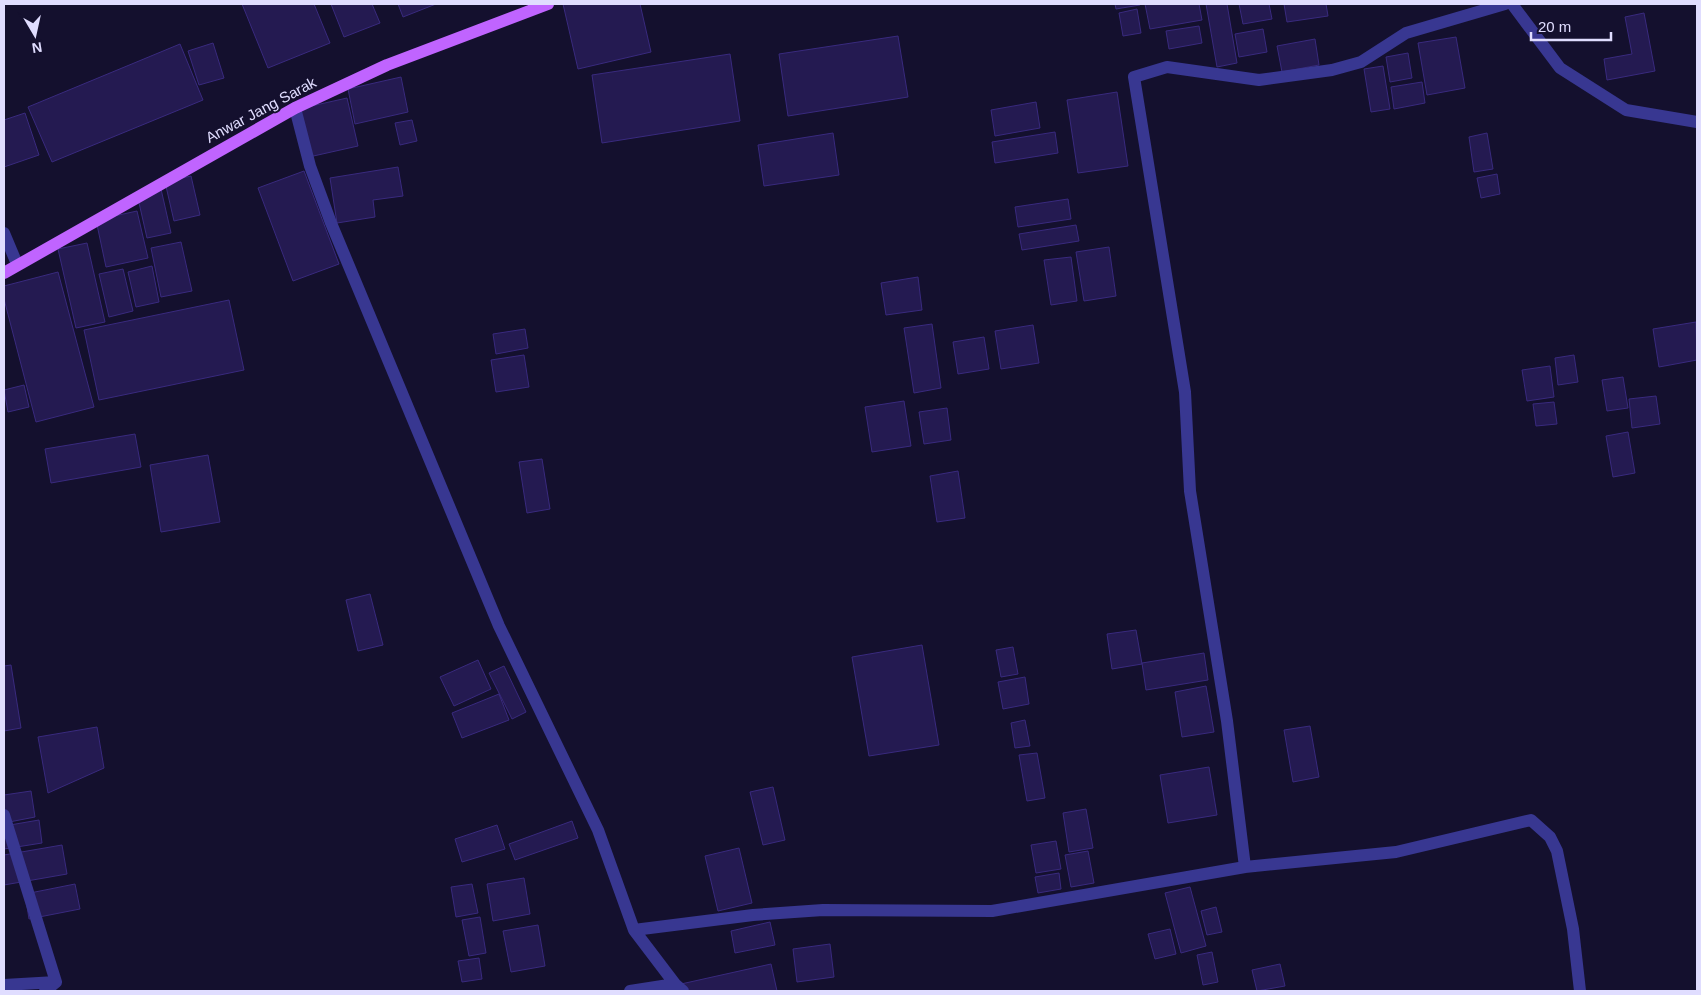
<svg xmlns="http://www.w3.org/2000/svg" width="1701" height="995" viewBox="0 0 1701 995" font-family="Helvetica,sans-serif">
<rect width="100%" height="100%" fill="#14102e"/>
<!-- building -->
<path fill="#241a51" stroke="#392a7e" d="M242 4H314L330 43 268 68Z
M331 4H372L380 23 344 37Z
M398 4H436L403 17Z
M563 4H640L651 52 578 69Z
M1115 4H1140V5L1116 9Z
M1145 4H1199L1202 20 1150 29Z
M1206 4H1227L1237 63 1217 67Z
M1239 4H1269L1272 19 1243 24Z
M1284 4H1326L1328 16 1287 22Z
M1137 9 1141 33 1123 36 1119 13Z
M1644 13 1655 71 1607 80 1604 59 1632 54 1625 17Z
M1199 26 1202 43 1169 49 1166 31Z
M1263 29 1267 52 1239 57 1235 34Z
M898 36 908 97 788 116 779 54Z
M1456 37 1465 88 1427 95 1418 43Z
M1315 39 1319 65 1282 72 1277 46Z
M213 43 224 78 199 85 188 51Z
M180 44 203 100 52 162 28 107Z
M1408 53 1412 78 1390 82 1386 57Z
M730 54 740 121 602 143 592 75Z
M1383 66 1390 109 1371 112 1364 69Z
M401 77 408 112 355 124 348 89Z
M1422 82 1425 103 1394 109 1391 87Z
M1117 92 1128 166 1078 173 1067 100Z
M347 98 358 146 309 157 298 109Z
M1036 102 1040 128 995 136 991 110Z
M25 113 39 155 4 167V120Z
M412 120 417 141 400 145 395 123Z
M1055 132 1058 153 995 163 992 142Z
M833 133 839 175 764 186 758 145Z
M1487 133 1493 169 1474 172 1469 137Z
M398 167 403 196 373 200 375 217 337 223 330 178Z
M304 171 339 264 293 281 258 188Z
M1497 174 1500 194 1481 198 1477 178Z
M191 176 200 215 174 221 165 182Z
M161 189 171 233 147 238 137 194Z
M1068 199 1071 219 1018 227 1015 207Z
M137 211 148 258 106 267 96 220Z
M1076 225 1079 241 1022 250 1019 234Z
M181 242 192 291 161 297 151 248Z
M87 243 105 322 76 328 58 249Z
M1109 247 1116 296 1084 301 1076 252Z
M1071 257 1077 301 1051 305 1044 260Z
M152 266 159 302 136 307 128 272Z
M123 269 133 311 109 317 99 274Z
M58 272 94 407 36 422 4 299V286Z
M918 277 922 310 886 315 881 283Z
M229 300 244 370 99 400 84 330Z
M1696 322 1697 360 1659 367 1653 329Z
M932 324 941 388 914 393 904 328Z
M1033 325 1039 363 1001 369 995 331Z
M525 329 528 348 496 354 493 334Z
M984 337 989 369 958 374 953 342Z
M524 355 529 387 496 392 491 360Z
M1574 355 1578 382 1558 385 1555 358Z
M1550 366 1554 397 1527 401 1522 370Z
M1623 377 1628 408 1607 411 1602 380Z
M24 385 29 407 8 412 4 390Z
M1656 396 1660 424 1632 428 1629 399Z
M904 401 911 446 872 452 865 407Z
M1554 402 1557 424 1536 426 1533 404Z
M947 408 951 440 924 444 919 412Z
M1628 432 1635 473 1613 477 1606 436Z
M135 434 141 467 51 483 45 449Z
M208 455 220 522 161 532 150 465Z
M542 459 550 509 527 513 519 462Z
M958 471 965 518 937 522 930 476Z
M370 594 383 645 358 651 346 600Z
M1136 630 1142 664 1112 669 1107 634Z
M922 645 939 745 869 756 852 657Z
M1013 647 1018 674 1001 677 996 650Z
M1204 653 1208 680 1146 690 1142 663Z
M478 660 491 689 454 706 440 677Z
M11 665 21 728 4 731V666Z
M504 666 526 712 512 719 489 673Z
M1025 677 1029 704 1003 709 998 682Z
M1206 686 1214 732 1182 737 1175 692Z
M499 694 509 720 462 738 452 713Z
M1025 720 1030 746 1015 748 1011 723Z
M1310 726 1319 777 1293 782 1284 730Z
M97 727 104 768 48 793 38 737Z
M1037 753 1045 798 1027 801 1019 755Z
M1209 767 1217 815 1168 823 1160 775Z
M773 787 785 840 763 845 750 792Z
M31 791 35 817 4 823V795Z
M1086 809 1093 848 1069 852 1063 813Z
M39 820 42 843 4 849V826Z
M572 821 578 838 515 860 509 844Z
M497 825 505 849 462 862 455 839Z
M1056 841 1061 869 1036 873 1031 845Z
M62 845 67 874 4 885V855Z
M739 848 752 903 718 911 705 856Z
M1088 851 1094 883 1071 887 1065 855Z
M1059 873 1061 889 1038 893 1035 877Z
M524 878 530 914 493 921 487 884Z
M75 884 80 909 29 919 25 894Z
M472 884 478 913 456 917 451 887Z
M1190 887 1206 946 1181 953 1165 893Z
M1216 907 1222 932 1207 935 1201 911Z
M480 917 486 953 469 956 462 920Z
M770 922 775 945 735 953 731 931Z
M538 925 545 966 511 972 503 931Z
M1170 929 1176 954 1155 959 1148 934Z
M830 944 834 977 797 982 793 949Z
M1212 952 1218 982 1203 985 1197 955Z
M479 958 482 979 462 982 458 961Z
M771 964 777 991H683L681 984Z
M1280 964 1285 986 1257 991 1252 970Z"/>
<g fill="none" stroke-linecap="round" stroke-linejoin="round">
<!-- minor -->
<path stroke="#383791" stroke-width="12" d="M1512 4 1560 68 1626 110 1697 122
M295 108 310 166 331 223 499 626 598 830 634 930 675 984
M4 233 17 264
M4 815 56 982 45 991
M1245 867 1396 852 1531 820 1550 837 1557 851 1573 929 1580 991
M634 930 753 915 823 910 992 911 1245 867 1227 721 1190 491 1185 392 1134 77 1167 67 1259 80 1332 70 1361 62 1406 33 1505 4
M4 985 56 982
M630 991 675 984 683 991"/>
<!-- major -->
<path stroke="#c064ff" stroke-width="12" d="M4 273 295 108 387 65 548 4"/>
</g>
<g text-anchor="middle" stroke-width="4" stroke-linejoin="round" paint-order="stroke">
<!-- street labels -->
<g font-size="15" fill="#e0ddff" stroke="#14102e">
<text transform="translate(261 110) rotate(-28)" y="5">Anwar Jang Sarak</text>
</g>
</g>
<!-- border -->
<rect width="1701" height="995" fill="none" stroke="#e0ddff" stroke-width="10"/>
<!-- north arrow -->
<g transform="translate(35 35) rotate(171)" stroke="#14102e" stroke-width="4" paint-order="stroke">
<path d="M0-4L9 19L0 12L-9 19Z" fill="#e0ddff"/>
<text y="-8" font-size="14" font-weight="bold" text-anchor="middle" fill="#e0ddff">N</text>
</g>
<!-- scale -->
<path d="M1531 32v8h80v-8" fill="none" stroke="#e0ddff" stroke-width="2.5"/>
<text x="1538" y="32" font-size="15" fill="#e0ddff" stroke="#14102e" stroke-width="4" paint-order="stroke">20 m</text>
</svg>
